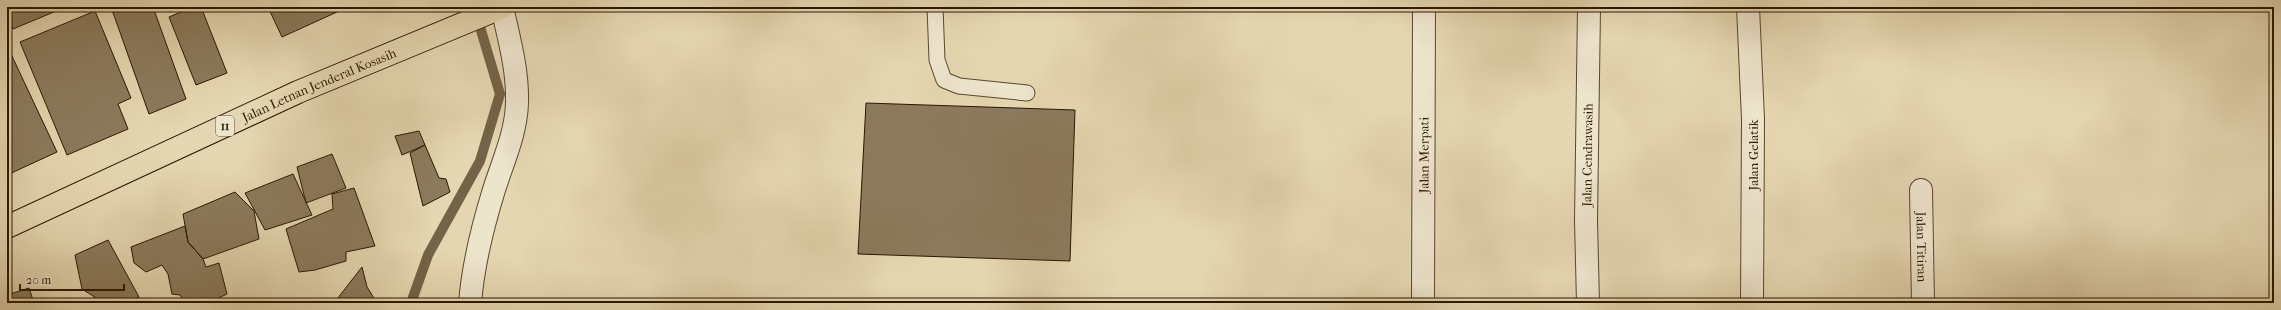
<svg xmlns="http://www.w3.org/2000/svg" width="2281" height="310" viewBox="0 0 2281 310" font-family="'IM FELL French Canon',serif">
<rect width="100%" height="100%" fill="#e4d6b0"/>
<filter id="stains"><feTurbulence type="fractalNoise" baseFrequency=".005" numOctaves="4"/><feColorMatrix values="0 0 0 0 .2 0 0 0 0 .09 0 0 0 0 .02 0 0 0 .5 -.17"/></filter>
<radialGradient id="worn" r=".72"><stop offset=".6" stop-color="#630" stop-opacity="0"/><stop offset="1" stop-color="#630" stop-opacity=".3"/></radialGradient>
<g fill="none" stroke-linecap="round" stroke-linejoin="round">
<!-- stream -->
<path stroke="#746346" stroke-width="10" d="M411 303 428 255 480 161 500 94 474 7"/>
</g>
<!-- building -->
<path fill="#8b7a5c" stroke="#2a1700" d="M7 7H60L61 9 13 29 7 14Z
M111 7H153L186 99 149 114Z
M193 7H201L227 73 196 85 169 17Z
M268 7H348L282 37Z
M95 11 131 98 118 104 128 129 67 155 20 42Z
M11 54 57 152 7 175V56Z
M866 103 1075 110 1070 261 858 254Z
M419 131 425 145 402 155 395 136Z
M425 145 439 178 446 179 450 192 423 206 410 153Z
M332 154 346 188 306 203 297 167Z
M293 174 312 215 265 230 245 193Z
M354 188 375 246 346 252V261L315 270 299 272 286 229 333 209 332 194Z
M235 192 254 211 259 239 203 259 188 242 183 214Z
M185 226 188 242 203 259 206 267 219 263 227 294 208 303H193L192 301 185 303 180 295 172 294 168 274 162 265 146 272 134 263 131 247Z
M108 240 139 297 125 303H104L82 289 75 255Z
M362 267 367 287 377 303H334Z
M29 288 34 303H7V295Z"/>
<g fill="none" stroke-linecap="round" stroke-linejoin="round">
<!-- service casing -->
<g stroke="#58472c" stroke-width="17">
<path id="service" d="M935 7 937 60 944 80 959 86 1027 93"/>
</g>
<!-- minor casing -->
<g stroke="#58472c" stroke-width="24">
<g id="minor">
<path d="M1748 7 1753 119 1752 303"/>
<path id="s1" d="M1921 190 1923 303"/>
<path d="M470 303C473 266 482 229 493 193 502 163 516 135 517 103 518 70 509 39 502 7"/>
<path id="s2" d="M1423 303 1424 7"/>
<path id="s3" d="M1588 303 1586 220 1589 7"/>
</g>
</g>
<!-- trunk casing -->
<g stroke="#2a1700" stroke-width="24">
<g id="trunk">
<path id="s4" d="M7 227 298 92 503 7"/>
</g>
</g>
<!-- service -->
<use href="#service" stroke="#ede4cc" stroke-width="15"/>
<!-- minor -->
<use href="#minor" stroke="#ede4cc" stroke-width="22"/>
<!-- trunk -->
<use href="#trunk" stroke="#e4d6b0" stroke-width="22"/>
</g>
<g text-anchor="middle" stroke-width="3.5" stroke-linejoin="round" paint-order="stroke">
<!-- shield labels -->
<rect fill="#ede4cc" stroke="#64543d" stroke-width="1" x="216" y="116" width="18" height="20" rx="3"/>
<g font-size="12" font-weight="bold" fill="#2a1700">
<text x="225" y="130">11</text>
</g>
<!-- street labels -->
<g font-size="13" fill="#2a1700" stroke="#ede4cc">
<text dy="5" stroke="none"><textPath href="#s4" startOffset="343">Jalan Letnan Jenderal Kosasih</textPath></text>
<text dy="5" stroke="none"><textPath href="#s2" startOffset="148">Jalan Merpati</textPath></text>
<text dy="5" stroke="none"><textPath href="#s3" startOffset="148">Jalan Cendrawasih</textPath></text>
<text transform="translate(1753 155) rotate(-90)" y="5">Jalan Gelatik</text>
<text dy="5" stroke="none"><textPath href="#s1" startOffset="57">Jalan Titiran</textPath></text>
</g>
</g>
<!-- margin -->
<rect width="2281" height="310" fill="none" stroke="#e4d6b0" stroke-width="24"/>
<rect x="8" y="8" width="2265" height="294" fill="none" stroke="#2a1700" stroke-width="2"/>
<rect x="12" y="12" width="2257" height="286" fill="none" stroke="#2a1700"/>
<!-- scale -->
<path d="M20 284v6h104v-6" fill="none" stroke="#2a1700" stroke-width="2"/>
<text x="26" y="284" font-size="12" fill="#2a1700" stroke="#ede4cc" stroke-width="3" paint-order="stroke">20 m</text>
<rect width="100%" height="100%" filter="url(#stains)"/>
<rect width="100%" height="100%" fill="url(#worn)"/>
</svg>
